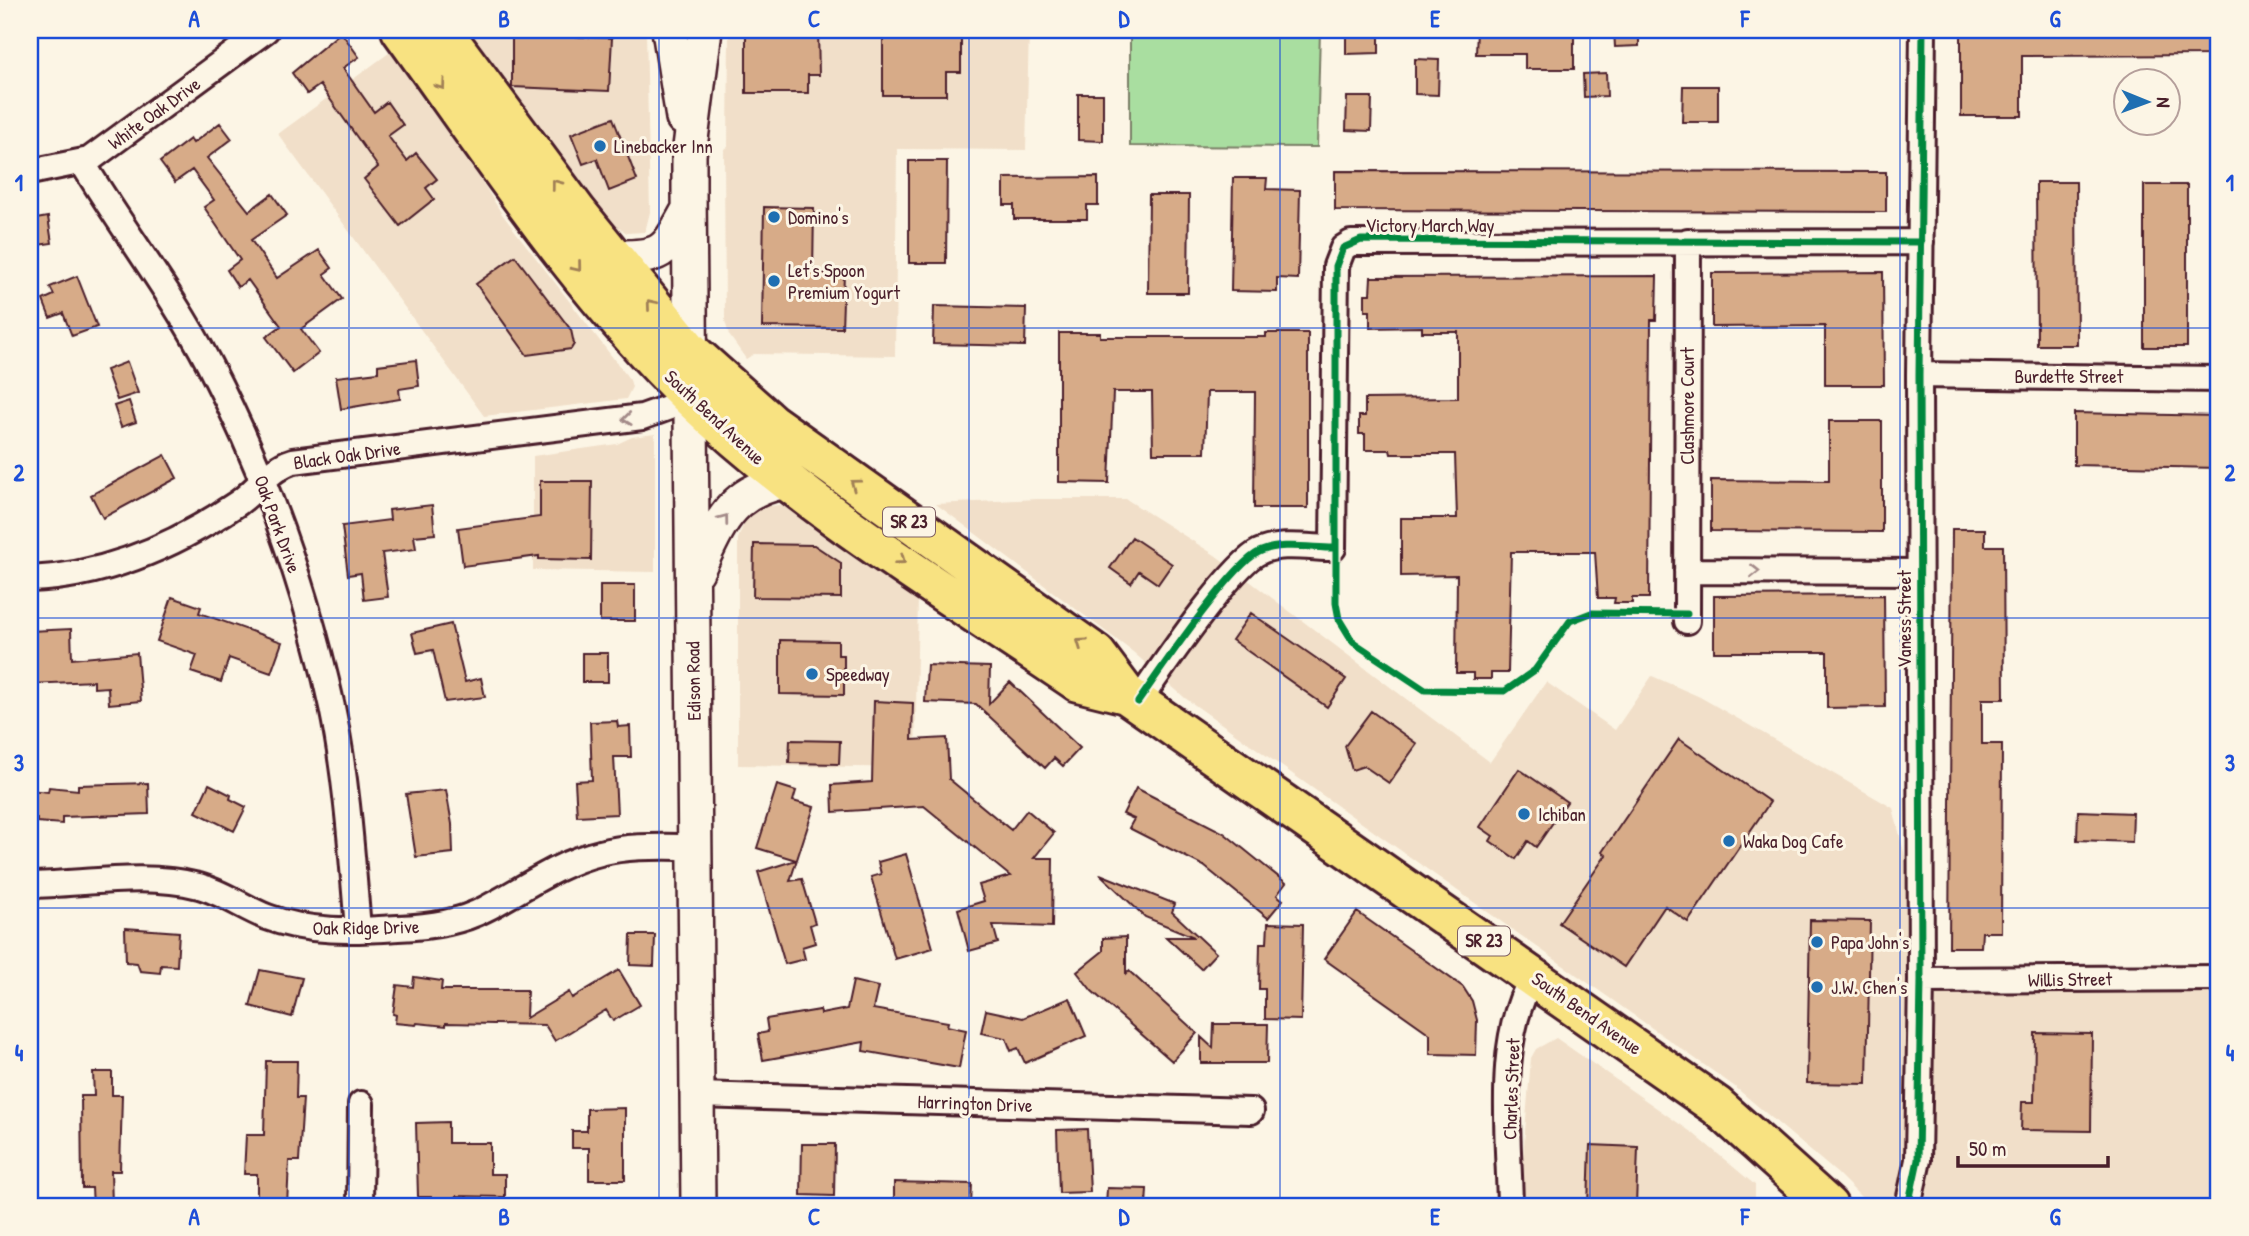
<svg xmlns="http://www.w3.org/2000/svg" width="2249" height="1236" viewBox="0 0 2249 1236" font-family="'Patrick Hand',sans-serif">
<rect width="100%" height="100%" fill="#fcf5e5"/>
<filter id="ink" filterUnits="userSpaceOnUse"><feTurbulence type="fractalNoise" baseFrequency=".0143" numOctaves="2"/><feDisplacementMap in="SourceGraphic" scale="14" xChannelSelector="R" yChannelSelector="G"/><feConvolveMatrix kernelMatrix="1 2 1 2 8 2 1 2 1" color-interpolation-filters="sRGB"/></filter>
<g filter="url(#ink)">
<!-- built -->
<path fill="#f1dfc9" d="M465 30H646L650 212 645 232 627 233 612 224 485 60Z
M729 30H1029L1026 150 897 149 895 356 754 354 746 359 729 335 725 321 724 149 728 147Z
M393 50 466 156 502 214 630 380 632 387 626 399 484 416 278 134Z
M655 434V572L533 570V456L617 444 632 437Z
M1037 499H1126L1215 555 1490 762 1546 682 1615 730 1652 676 1700 697 1893 808 1906 860 1908 992 2219 990V1206H1870L1838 1174 1734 1086 1185 698 1133 652 936 504Z
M779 505 795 507 918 594 915 768 738 765V539L744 523 762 507Z
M1556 1038 1694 1134 1755 1185V1206H1519L1531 1058 1536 1049Z"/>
<!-- green -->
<path fill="#a9dea0" stroke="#7a7e66" stroke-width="2" d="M1130 30H1320L1317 147 1130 146Z"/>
<!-- building -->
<path fill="#d7ab88" stroke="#4a1f2b" stroke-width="2" d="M746 30H818L819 75H808V93H746Z
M883 30H948V39L961 38V72H946V95H883Z
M1346 30H1379V53L1346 54Z
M1477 30H1574V69H1525V54H1476Z
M1614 30H1639V46L1615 47Z
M1961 30H2219V55L2022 56V116H1961Z
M341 32 359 57 343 68 374 112 387 102 403 125 388 136 407 161 416 153 437 179 426 188 434 199 400 226 364 179 378 167 320 85 307 94 292 73Z
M512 34 612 38 609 91 512 87Z
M1415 59 1439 60 1438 95 1415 94Z
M1606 73 1607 96 1584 97 1583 74Z
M1683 86H1718V122H1682Z
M1078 94H1103V141L1078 140Z
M1347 97H1372L1371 131 1346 130Z
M613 118 637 180 609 191 597 159 583 164 571 134Z
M220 123 232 139 207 158 249 211 272 194 287 215 251 240 277 278 319 250 332 268 324 274 342 299 301 329 319 353 293 373 266 337 281 326 248 280 238 287 227 270 240 260 204 207 214 200 192 170 175 182 160 162 190 139 193 143Z
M909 161H947L946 263H909Z
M1335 171 1886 172V212L1335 210Z
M1098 177V205H1087V219H1014V205H1004V178Z
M1233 178H1267L1266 189 1300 190 1298 279 1277 278V292L1231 291Z
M2036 182H2076L2077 345H2037Z
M2144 185H2187V347H2144Z
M1149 195H1189L1188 293H1148Z
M764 207 814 208 813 273 844 274 842 328 762 327Z
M48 217 52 243 30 246V220Z
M515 256 571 330 574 344 571 349 527 355 476 284Z
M1883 272 1884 385H1825V326L1712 327V273Z
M77 276 97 327 72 336 63 313 50 318 43 300 54 295 50 287Z
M1657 276 1656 320H1651L1649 598H1632V603H1614L1615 598H1598L1595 552H1511L1508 673H1491V679H1473V673H1456L1457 575 1401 576V518H1457L1455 454H1391L1390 450H1365V434H1359V416H1365V399L1458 398V332H1422V327L1370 328V311H1365V294H1370L1371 277Z
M934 306 1026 308 1025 346 933 344Z
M1059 333H1100V337H1266V333H1308V508H1254L1255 392H1207L1205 453H1153L1152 392H1113L1109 483 1059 482Z
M416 360 419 386 399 389 400 399 341 409 336 377 378 372V365Z
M127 362 138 393 117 400 106 370Z
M129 401 136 422 121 427 114 406Z
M2074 413 2219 416V468L2074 465Z
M1829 421H1882V532L1711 531V480L1829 481Z
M165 455 177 478 103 518 91 495Z
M540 481H592L591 560 539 559V556L463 566 458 528 540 517Z
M432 505 435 534 414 536 416 549 382 553 388 597 364 600 361 573 348 575 342 526 390 520 389 510Z
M1952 529H1985V546H2003L2004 699H1982V744H2002L2001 932H1982L1981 947H1949Z
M1132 537 1172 564 1158 584 1139 571 1131 583 1110 568Z
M754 544 814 545 841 563V598L753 597Z
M600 585H635V621H600Z
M1884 595 1885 707 1827 708V652H1714V596Z
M172 597 201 607 199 613 282 642 271 673 229 658 221 682 191 672 197 655 157 641Z
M1251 613 1346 679 1327 707 1232 640Z
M451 624 465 682 481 678 485 697 445 702 433 650 417 653 412 633Z
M71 629 72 659 137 653 141 701 109 704 108 687 94 688V681L30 684V631Z
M780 640 838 641V655H844V695L780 694Z
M582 653H608V682H582Z
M927 665 990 667 989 704 1010 682 1080 748 1063 766 1054 758 1045 768 976 704 925 702Z
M874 701 913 703 912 740 947 738 949 779 1011 830 1027 810 1054 833 1034 858H1053L1052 927 993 925 998 943 969 951 958 909 984 901 979 885 1010 876 924 806 833 812 832 785 872 782Z
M1371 711 1417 744 1389 783 1364 766 1352 770 1345 746Z
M617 721 618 727 630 726 631 757H614L617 814 577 816 575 781 592 780 590 722Z
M1679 739 1770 802 1688 922 1665 906 1624 967 1559 923 1606 855 1602 852Z
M790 740 840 741 839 764 789 763Z
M1519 769 1567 802 1536 847 1528 841 1516 859 1490 841 1493 836 1480 827Z
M148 783 149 814 62 817V824L37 822V818L30 817V790L48 792 49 787 78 790V785Z
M209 784 231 795 230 799 246 807 234 831 196 812Z
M777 785 796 791 793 801 814 807 790 881 802 879 815 923 810 925 815 943 802 947 805 959 785 964 758 872 796 860 757 848Z
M1136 788 1224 833 1286 883 1277 895 1283 900 1268 918 1204 866 1129 828 1134 819 1123 814Z
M446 790 452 824 453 853 416 857 406 794Z
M2078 811 2133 813 2132 842 2077 840Z
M906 854 933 948 895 959 871 877 881 874 878 862Z
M1100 874 1175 904 1172 912 1216 953 1201 969 1166 937H1194L1145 917Z
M1357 912 1463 987 1472 1001 1477 1020 1476 1055 1430 1054V1034L1324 959Z
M1810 920 1870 921 1867 1084 1807 1083Z
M1268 923 1303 924 1301 1020 1265 1019V989H1259L1260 943H1267Z
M125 928 179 932 177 966 161 965 160 973 140 971 137 963 126 962Z
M631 935H655L654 966 630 965Z
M1126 937V974L1129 971 1197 1033 1172 1061 1092 991 1077 972 1103 951V938Z
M260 970 302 978 292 1017 250 1006Z
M619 970 640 1005 613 1021 606 1010 555 1041 545 1025 446 1023V1026L417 1023 416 1025 395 1023 396 1015 393 1014 397 985 413 987 414 977 442 981 441 990H527L526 1018 569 992 572 998Z
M853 981 878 987 873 1009 948 1022 947 1026 966 1030 959 1068 863 1051 864 1042 763 1060 758 1034 768 1032 766 1019 820 1010 821 1014 847 1009Z
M1070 998 1086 1036 1025 1063 1018 1048 1011 1051 1006 1038 981 1033 986 1010 1023 1018Z
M1214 1024H1268L1267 1063H1201V1037L1213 1048Z
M2035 1033 2092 1034 2091 1131 2021 1130 2022 1102H2034Z
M266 1061H297L296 1098H303L299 1161H289L287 1206H257V1174H244L246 1135H264Z
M93 1072H112V1095H122L120 1171H111L112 1206H93L92 1188H82L81 1096H94Z
M625 1108V1180H589V1148H572V1131H587V1109Z
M448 1122V1143H490V1174H505V1197L456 1196V1206H432V1197H418L416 1123Z
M1087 1129 1090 1192 1059 1193 1057 1130Z
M802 1144H835L834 1196 801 1195Z
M1590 1145 1638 1147 1636 1206H1588Z
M894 1182 972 1184 971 1206H894Z
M1107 1188 1147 1189 1146 1206H1106Z"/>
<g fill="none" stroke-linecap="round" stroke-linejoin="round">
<!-- minor casing -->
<g stroke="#4a1f2b" stroke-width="30">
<path id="minor" d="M82 162C123 230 172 293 209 364 265 472 306 588 332 707 347 779 352 856 358 929
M30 172 89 160 266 30
M1919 375 2219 379
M1687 571 1919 572
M30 579C107 576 175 546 238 503 257 490 270 468 293 461L642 417 692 399
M1687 621 1688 241
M1138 702C1159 672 1231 565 1259 552 1279 542 1311 548 1333 548L1336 266 1343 248 1351 243 1921 242
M30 885C85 884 145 872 199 886 222 892 244 908 267 917 308 933 354 931 398 928 428 927 459 923 485 909 522 890 558 863 600 853 630 845 664 847 695 847
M1921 980 2219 978
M698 1095 1251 1111
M360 1206 361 1104
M1510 1206C1509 1136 1495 1035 1534 976
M1908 1206 1918 1160 1921 980 1919 375 1923 30"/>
</g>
<!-- secondary casing -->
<g stroke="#4a1f2b" stroke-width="38">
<path id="secondary" d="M669 30 683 118
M613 257C665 258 665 252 689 209
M697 571C720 523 730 491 787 481
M698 1206 689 189V155L705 30"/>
</g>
<!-- primary casing -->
<g stroke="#4a1f2b" stroke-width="44">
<path id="primary" d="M401 30C492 156 580 291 693 400 804 507 950 595 1078 682L1126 694
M442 30 577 212 689 350 771 423 1096 654 1126 694 1717 1106 1828 1206"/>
</g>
<!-- minor -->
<use href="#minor" stroke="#fcf5e5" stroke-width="24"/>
<!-- secondary -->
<use href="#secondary" stroke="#fcf5e5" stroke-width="33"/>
<!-- primary -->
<use href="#primary" stroke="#f8e281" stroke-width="38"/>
<!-- cycleway casing -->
<g stroke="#fcf5e5" stroke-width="11">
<path id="cycleway" d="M1687 614 1591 613 1570 621 1535 670 1505 691 1425 690 1353 642 1339 619 1336 603V266L1343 248 1361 240 1921 242
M1138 702C1159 672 1231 565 1259 552 1279 542 1311 548 1333 548
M1908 1206 1918 1160 1921 980 1919 375 1923 30"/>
</g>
<!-- cycleway -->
<use href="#cycleway" stroke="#00873e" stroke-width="7"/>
</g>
<!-- one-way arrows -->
<defs><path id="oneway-chevron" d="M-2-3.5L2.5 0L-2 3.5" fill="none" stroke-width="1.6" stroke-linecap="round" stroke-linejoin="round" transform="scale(1.75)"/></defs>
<g stroke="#a18056">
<use href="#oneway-chevron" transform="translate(441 85) rotate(55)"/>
<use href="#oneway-chevron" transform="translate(556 184) rotate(-127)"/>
<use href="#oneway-chevron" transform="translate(577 267) rotate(51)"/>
<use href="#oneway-chevron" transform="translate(651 304) rotate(-130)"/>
<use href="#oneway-chevron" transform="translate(855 484) rotate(-144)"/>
<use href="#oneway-chevron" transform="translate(901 560) rotate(35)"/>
<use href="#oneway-chevron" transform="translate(1081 643) rotate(-145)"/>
</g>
<g stroke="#a38a88">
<use href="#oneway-chevron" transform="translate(627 419) rotate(173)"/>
<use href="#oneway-chevron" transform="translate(724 519) rotate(-53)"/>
<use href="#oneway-chevron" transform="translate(1755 571)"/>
</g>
</g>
<!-- grid -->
<path fill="none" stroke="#1d4ed8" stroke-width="2" stroke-opacity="0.55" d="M349 30V1206M659 30V1206M969 30V1206M1280 30V1206M1590 30V1206M1900 30V1206M30 328H2219M30 618H2219M30 908H2219"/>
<!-- markers -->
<g fill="#1f6fb2" stroke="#fcf5e5" stroke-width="2.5">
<circle cx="600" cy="146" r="7"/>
<circle cx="774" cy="217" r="7"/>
<circle cx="774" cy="281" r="7"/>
<circle cx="812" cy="674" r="7"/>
<circle cx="1524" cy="814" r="7"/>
<circle cx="1729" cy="841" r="7"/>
<circle cx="1817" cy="942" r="7"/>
<circle cx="1817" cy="987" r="7"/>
</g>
<g text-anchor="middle" stroke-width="6" stroke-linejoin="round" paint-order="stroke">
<!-- shield labels -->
<g fill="#fcf5e5" stroke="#7f5f63" stroke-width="2">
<rect x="883" y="507.5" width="52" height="29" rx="5"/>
<rect x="1458" y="926.5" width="52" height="29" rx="5"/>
</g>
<g font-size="18" font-weight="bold" fill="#4a1f2b">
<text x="909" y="528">SR 23</text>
<text x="1484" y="947">SR 23</text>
</g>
<!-- street labels -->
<g font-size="19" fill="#4a1f2b" stroke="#fcf5e5">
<text transform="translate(154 113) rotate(-36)" y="7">White Oak Drive</text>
<text x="1430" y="232">Victory March Way</text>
<text x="2069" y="383">Burdette Street</text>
<text transform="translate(1687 406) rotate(-90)" y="7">Clashmore Court</text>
<text transform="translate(715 417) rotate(43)" y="7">South Bend Avenue</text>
<text transform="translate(347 455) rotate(-8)" y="7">Black Oak Drive</text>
<text transform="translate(278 524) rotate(70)" y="7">Oak Park Drive</text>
<text transform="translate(1904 619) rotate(-90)" y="7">Vaness Street</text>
<text transform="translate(693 681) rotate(-91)" y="7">Edison Road</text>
<text transform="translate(366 927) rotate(-1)" y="7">Oak Ridge Drive</text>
<text transform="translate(2070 979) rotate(-1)" y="7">Willis Street</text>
<text transform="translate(1587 1013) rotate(35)" y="7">South Bend Avenue</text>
<text transform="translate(1511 1089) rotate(-88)" y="7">Charles Street</text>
<text transform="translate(975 1103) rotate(2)" y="7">Harrington Drive</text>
</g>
<!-- poi labels -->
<g font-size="19" fill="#4a1f2b" stroke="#fcf5e5" text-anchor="start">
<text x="614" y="153">Linebacker Inn</text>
<text x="788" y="224">Domino's</text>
<text x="788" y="277">Let's Spoon<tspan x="788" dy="22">Premium Yogurt</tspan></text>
<text x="826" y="681">Speedway</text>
<text x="1538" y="821">Ichiban</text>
<text x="1743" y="848">Waka Dog Cafe</text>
<text x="1831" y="949">Papa John's</text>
<text x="1831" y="994">J.W. Chen's</text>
</g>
</g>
<!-- margin -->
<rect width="2249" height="1236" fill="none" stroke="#fcf5e5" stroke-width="77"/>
<!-- north arrow -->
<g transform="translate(2147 102) rotate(91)"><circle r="33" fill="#fcf5e5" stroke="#b59f9b" stroke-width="2"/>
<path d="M0-5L12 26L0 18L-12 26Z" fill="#1f6fb2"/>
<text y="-10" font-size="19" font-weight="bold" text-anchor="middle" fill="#4a1f2b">N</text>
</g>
<!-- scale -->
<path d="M1958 1156v10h150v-10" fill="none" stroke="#4a1f2b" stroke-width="3.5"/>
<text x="1969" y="1156" font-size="21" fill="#4a1f2b" stroke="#fcf5e5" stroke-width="5" paint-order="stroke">50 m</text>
<rect x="38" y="38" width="2172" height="1160" fill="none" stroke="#1d4ed8" stroke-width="2.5"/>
<g font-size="23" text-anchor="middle" font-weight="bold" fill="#1d4ed8">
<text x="194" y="27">A</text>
<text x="504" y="27">B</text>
<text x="814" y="27">C</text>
<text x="1124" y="27">D</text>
<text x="1435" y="27">E</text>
<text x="1745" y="27">F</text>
<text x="2055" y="27">G</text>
<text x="19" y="191">1</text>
<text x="2230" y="191">1</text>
<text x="19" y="481">2</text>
<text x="2230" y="481">2</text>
<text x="19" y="771">3</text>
<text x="2230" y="771">3</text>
<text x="19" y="1061">4</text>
<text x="2230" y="1061">4</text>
<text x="194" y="1225">A</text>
<text x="504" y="1225">B</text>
<text x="814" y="1225">C</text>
<text x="1124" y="1225">D</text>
<text x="1435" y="1225">E</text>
<text x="1745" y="1225">F</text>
<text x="2055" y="1225">G</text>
</g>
</svg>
